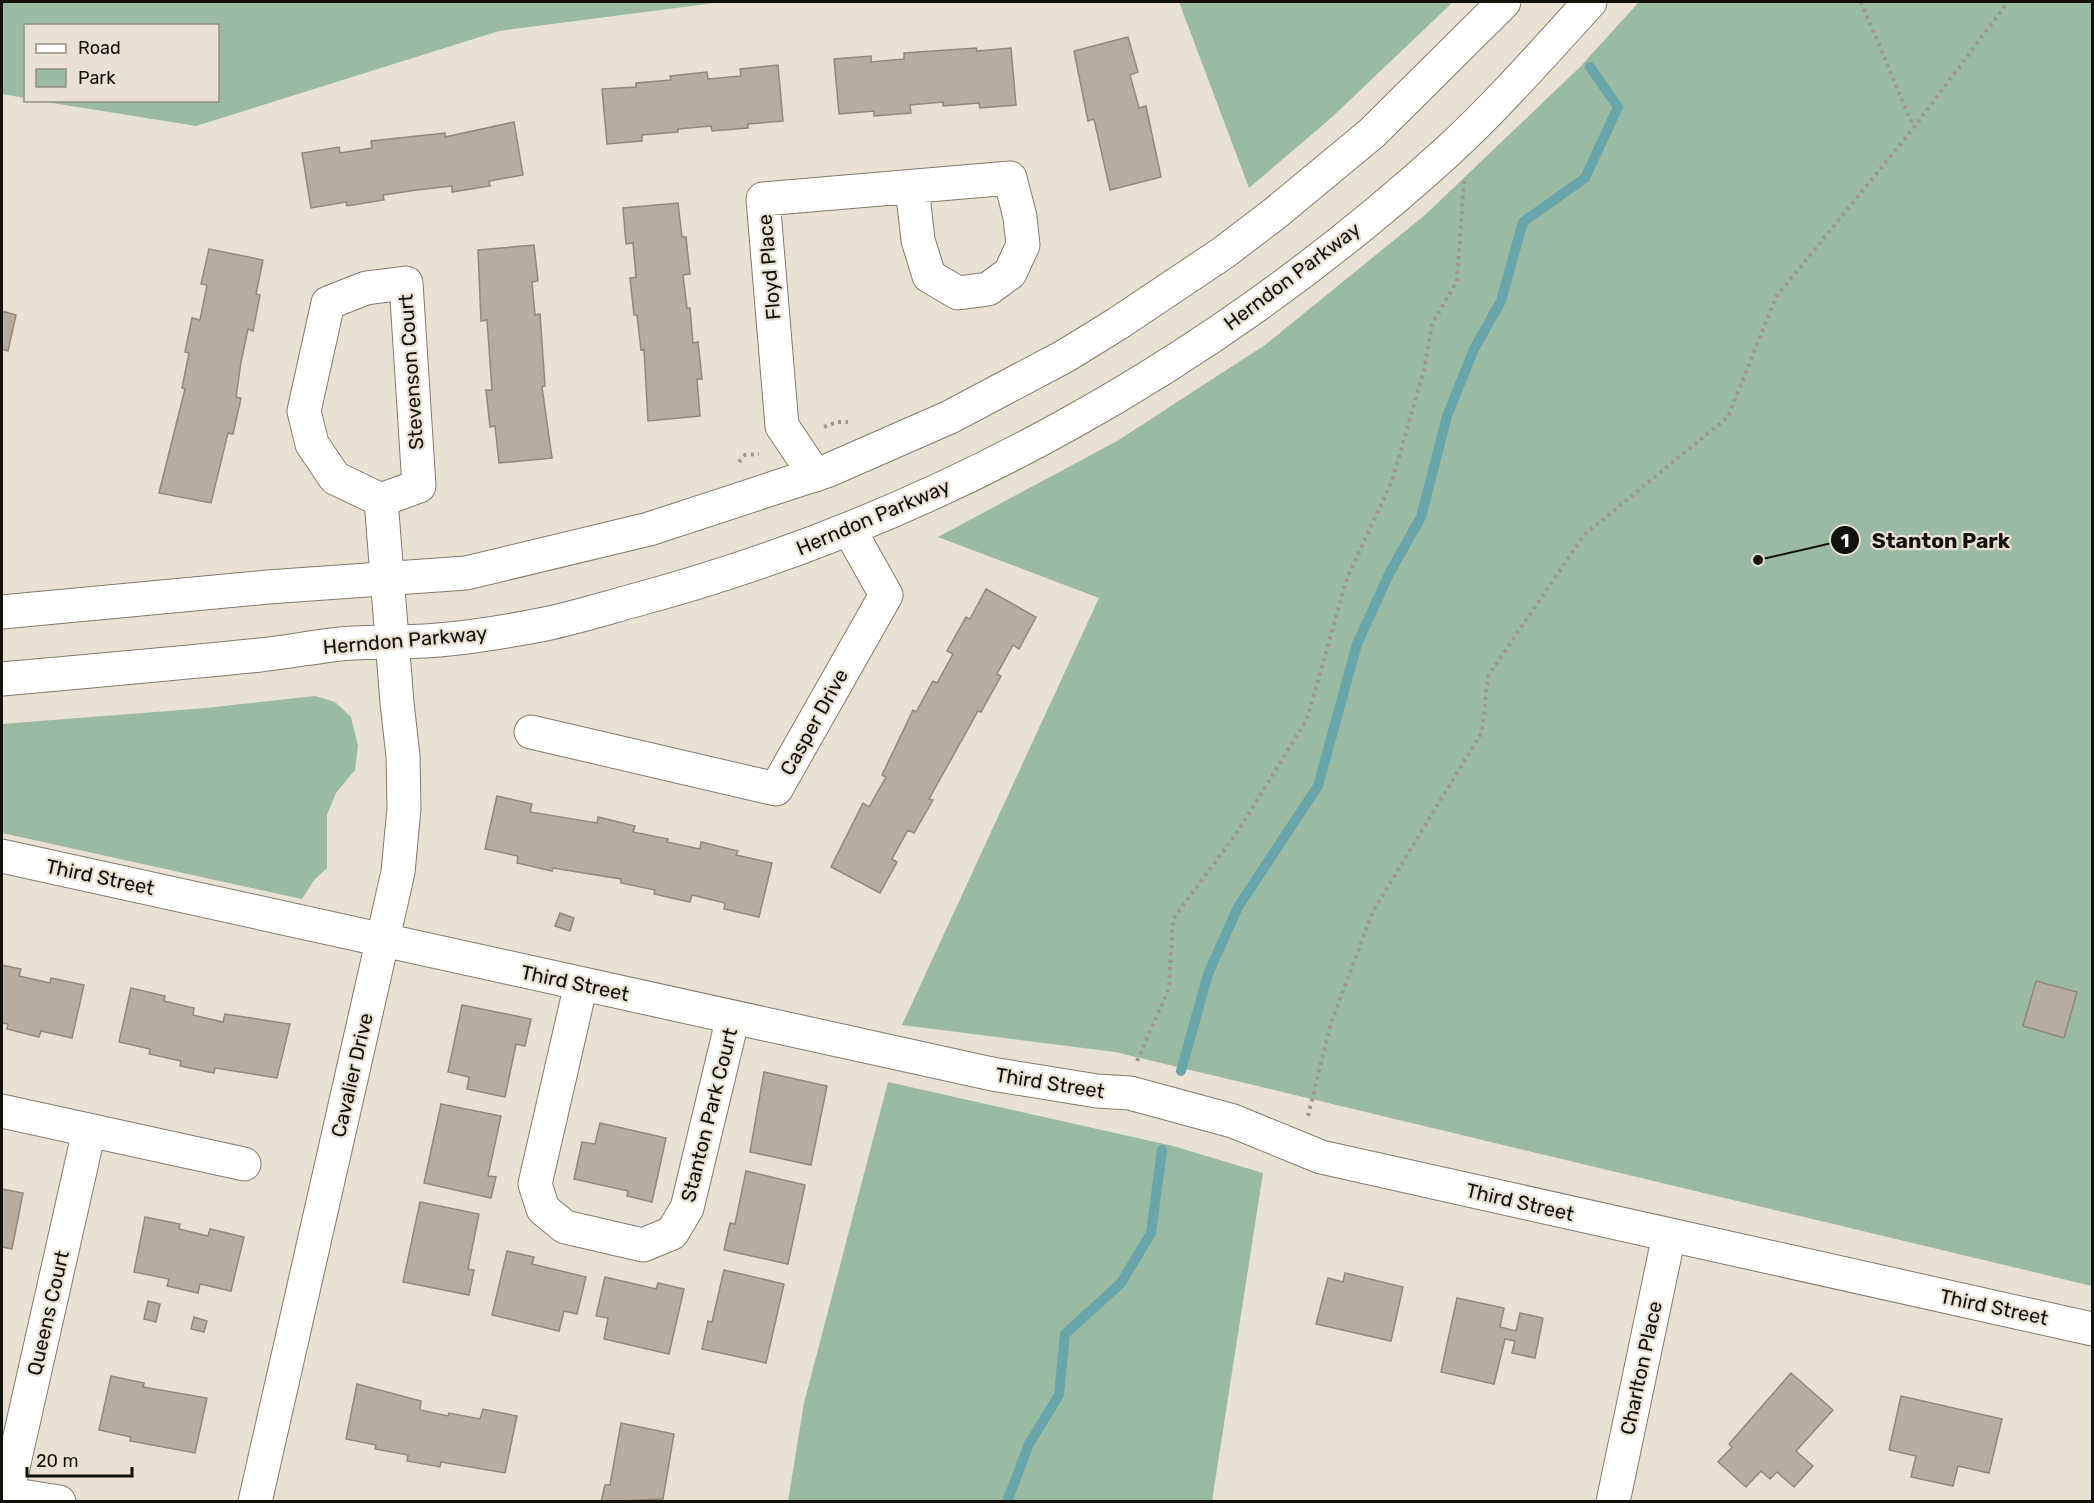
<svg xmlns="http://www.w3.org/2000/svg" width="2094" height="1503" viewBox="0 0 2094 1503" font-family="Rubik,sans-serif">
<rect width="100%" height="100%" fill="#e9e2d2"/>
<!-- green -->
<path fill="#9abaa1" d="M2 2H722L499 31 196 126 40 101 218 100V26H26L25 98 2 94Z
M1179 2H1453L1330 119 1249 188Z
M1639 2H2092V1286L1115 1052 902 1025 1099 598 938 537 1117 441 1265 345 1425 215 1580 67Z
M315 696 335 702 351 717 358 746 355 770 336 793 327 815V868L314 880 302 899 2 833V724L206 708Z
M888 1082 1173 1146 1263 1173 1212 1501H788L804 1403Z"/>
<g fill="none" stroke-linecap="round" stroke-linejoin="round">
<!-- stream -->
<path stroke="#69a6ac" stroke-width="10" d="M1181 1071 1208 974 1238 907 1318 786 1357 644 1390 572 1421 517 1447 416 1474 349 1501 301 1523 222 1585 178 1618 107 1590 67
M1007 1502 1029 1444 1059 1395 1065 1334 1121 1283 1151 1233 1162 1150"/>
</g>
<!-- building -->
<path fill="#b6ad9e" stroke="#91887a" stroke-width="1.5" d="M1128 37 1138 72 1130 75 1139 108 1146 106 1161 177 1110 190 1094 119 1088 121 1074 51Z
M976 48 977 51 1011 48 1016 105 980 108 979 103 943 106V102L910 105 911 113 874 116V111L839 114 834 59 871 56V62L904 59V53Z
M778 65 783 121 748 124V128L712 131 711 126 678 129V132L642 135V141L607 144 602 89 636 87V83L671 80 670 76 707 72 708 79 741 76 740 69Z
M514 122 523 175 489 181 490 186 452 192V186L417 190 383 195 384 200 347 206 346 202 311 208 302 153 339 147 340 153 372 148 371 141 445 133V137Z
M678 203 682 237H686L690 274 683 275 687 308H690L693 343 698 342 702 379H697L700 416 648 421 644 349 641 350 637 315H634L630 278 636 277 633 243 626 244 623 208Z
M534 245 538 281 532 282 535 315 540 314 545 386 542 387 552 458 499 463 495 426 490 427 486 390H492L487 320 481 321 478 250Z
M209 249 263 260 256 294 260 295 253 331 248 329 241 362 236 397 241 398 233 434 228 433 211 503 159 493 185 389 182 388 189 353 185 352 192 318 200 320 207 285 201 284Z
M2 311 16 315 8 351 2 349V352Z
M986 589 1036 617 1019 649 1013 645 997 674 1001 676 981 712 978 711 929 799 933 800 914 833 908 830 892 859 897 862 880 893 831 867 863 803 869 807 886 777 882 775 913 710 916 712 933 681 937 683 953 654 947 651 966 617 970 619Z
M497 796 532 804 530 812 597 823 598 817 635 826 633 832 668 839 667 842 700 849 701 842 738 851 736 855 772 863 759 917 724 909 725 903 692 895 690 902 654 894 655 890 621 883V879L553 868 552 871 517 863 518 856 485 849Z
M560 913 574 918 570 931 555 926Z
M2 965 21 969 19 976 50 983 51 978 84 985 72 1038 41 1031 39 1037 7 1029 8 1024 2 1023Z
M2036 981 2077 992 2064 1038 2023 1026Z
M131 988 165 996 164 1001 194 1008 193 1015 223 1022 225 1014 290 1024 277 1078 215 1068 214 1073 180 1066 181 1061 149 1054 150 1049 119 1042Z
M462 1005 531 1019 525 1046 516 1044 505 1097 467 1089 469 1077 448 1072Z
M764 1072 827 1086 811 1165 750 1152Z
M441 1104 501 1116 488 1176 496 1177 491 1198 424 1183Z
M600 1123 666 1138 652 1202 627 1196 628 1191 574 1179 582 1142 595 1144Z
M746 1171 805 1185 788 1264 724 1250 730 1223 735 1224Z
M2 1189 23 1193 12 1249 2 1247Z
M420 1202 479 1214 468 1269 474 1270 469 1295 403 1282Z
M145 1217 180 1224 179 1229 208 1236 210 1229 244 1237 231 1291 200 1284 198 1293 167 1286 169 1279 134 1272Z
M507 1251 534 1257 532 1264 586 1277 577 1314 564 1311 559 1331 492 1315Z
M724 1270 784 1284 766 1363 702 1349 708 1321 712 1322Z
M1345 1273 1403 1287 1391 1341 1316 1324 1328 1278 1343 1282Z
M605 1277 656 1289 658 1283 684 1289 669 1354 604 1339 608 1318 596 1316Z
M1457 1298 1504 1308 1500 1327 1516 1331 1520 1313 1543 1318 1535 1358 1512 1353 1515 1341 1505 1339 1494 1384 1441 1372Z
M148 1301 160 1304 156 1322 144 1319Z
M194 1317 207 1321 204 1332 191 1329Z
M1791 1373 1833 1410 1796 1451 1813 1466 1794 1487 1777 1472 1770 1479 1761 1471 1746 1487 1718 1462 1732 1447 1729 1444Z
M111 1376 144 1383 143 1387 207 1398 195 1453 130 1441 131 1437 99 1430Z
M357 1384 421 1401 420 1410 448 1416 449 1413 480 1419 483 1409 517 1416 505 1473 441 1462 440 1467 407 1461 408 1455 375 1449 376 1445 346 1439Z
M1901 1396 2002 1419 1989 1473 1958 1466 1953 1486 1911 1477 1916 1456 1889 1450Z
M621 1423 674 1434 663 1499 601 1502 605 1485H610Z"/>
<g fill="none" stroke-linecap="round" stroke-linejoin="round">
<!-- street casing -->
<g stroke="#827b6c" stroke-width="35">
<path id="street" d="M815 475 782 426 763 199 1010 178 1020 217 1023 245 1010 273 988 289 958 293 929 276 918 240 912 187
M531 732 776 789 886 595 849 529
M2 856 992 1074 1097 1091 1130 1093 1233 1121 1321 1157 2092 1329
M581 984 535 1184 543 1209 565 1227 643 1245 672 1233 687 1208 733 1017
M2 1111 244 1164
M2 1493 59 1502
M7 1494 89 1131
M255 1502 398 872 404 808 403 756 397 703 381 500 419 486 406 283 366 288 328 303 304 411 312 444 335 478 381 500
M1613 1502 1669 1235"/>
</g>
<!-- secondary casing -->
<g stroke="#827b6c" stroke-width="35">
<path id="secondary" d="M2 612 268 587 466 573 649 529 829 470 950 417 1065 356 1117 324 1223 253 1273 215 1372 133 1504 2
M2 679C88 671 174 664 260 655 287 652 314 647 340 644 373 641 406 643 439 640 474 637 510 631 545 624 574 618 603 609 632 601 936 520 1215 363 1448 151 1498 105 1544 52 1590 2"/>
</g>
<!-- path -->
<path stroke="#9d988b" stroke-width="4" stroke-dasharray="3 4.5" stroke-linecap="butt" d="M1861 2 1913 126
M824 427 837 422H848
M739 462 745 455 759 454
M1137 1061 1169 988 1173 919 1238 831 1307 719 1347 578 1392 481 1424 370 1432 324 1457 281 1464 181
M1308 1116 1330 1026 1373 911 1482 732 1488 676 1584 535 1728 417 1776 297 1912 130 2008 2"/>
<!-- street -->
<use href="#street" stroke="#fff" stroke-width="33"/>
<!-- secondary -->
<use href="#secondary" stroke="#fff" stroke-width="33"/>
</g>
<g text-anchor="middle" stroke-width="4.5" stroke-linejoin="round" paint-order="stroke">
<!-- street labels -->
<g font-size="20" fill="#13110b" stroke="#e9e2d2">
<text transform="translate(769 267) rotate(-95)" y="7">Floyd Place</text>
<text transform="translate(1292 276) rotate(-37)" y="7">Herndon Parkway</text>
<text transform="translate(411 372) rotate(-94)" y="7">Stevenson Court</text>
<text transform="translate(873 517) rotate(-23)" y="7">Herndon Parkway</text>
<text transform="translate(405 640) rotate(-5)" y="7">Herndon Parkway</text>
<text transform="translate(814 722) rotate(-61)" y="7">Casper Drive</text>
<text transform="translate(100 877) rotate(12)" y="7">Third Street</text>
<text transform="translate(575 983) rotate(12)" y="7">Third Street</text>
<text transform="translate(352 1075) rotate(-77)" y="7">Cavalier Drive</text>
<text transform="translate(1050 1083) rotate(9)" y="7">Third Street</text>
<text transform="translate(709 1115) rotate(-76)" y="7">Stanton Park Court</text>
<text transform="translate(1520 1202) rotate(13)" y="7">Third Street</text>
<text transform="translate(1994 1307) rotate(12)" y="7">Third Street</text>
<text transform="translate(48 1313) rotate(-77)" y="7">Queens Court</text>
<text transform="translate(1641 1368) rotate(-78)" y="7">Charlton Place</text>
</g>
</g>
<!-- callouts -->
<path fill="none" stroke="#13110b" stroke-width="2" d="M1758 560L1845 540"/>
<g fill="#13110b" stroke="#e9e2d2" stroke-width="2">
<circle cx="1758" cy="560" r="6"/>
<circle cx="1845" cy="540" r="15"/>
</g>
<g font-size="18" text-anchor="middle" font-weight="bold" fill="#fff">
<text x="1845" y="547">1</text>
</g>
<g font-size="21" text-anchor="middle" font-weight="bold" fill="#13110b" stroke="#e9e2d2" stroke-width="4.5" stroke-linejoin="round" paint-order="stroke">
<text x="1941" y="548">Stanton Park</text>
</g>
<!-- border -->
<rect width="2094" height="1503" fill="none" stroke="#13110b" stroke-width="6"/>
<!-- legend -->
<rect x="24" y="24" width="195" height="78" fill="#e9e2d2" stroke="#938e82" stroke-width="1.5"/>
<rect x="36" y="44" width="30" height="9" fill="#ffffff" stroke="#938e82" stroke-width="1.5"/>
<text x="78" y="54" font-size="18" fill="#13110b">Road</text>
<rect x="36" y="69" width="30" height="18" fill="#9abaa1" stroke="#938e82" stroke-width="1.5"/>
<text x="78" y="84" font-size="18" fill="#13110b">Park</text>
<!-- scale -->
<path d="M27 1467v9h105v-9" fill="none" stroke="#13110b" stroke-width="3"/>
<text x="36" y="1467" font-size="18" fill="#13110b" stroke="#e9e2d2" stroke-width="4.5" paint-order="stroke">20 m</text>
</svg>
